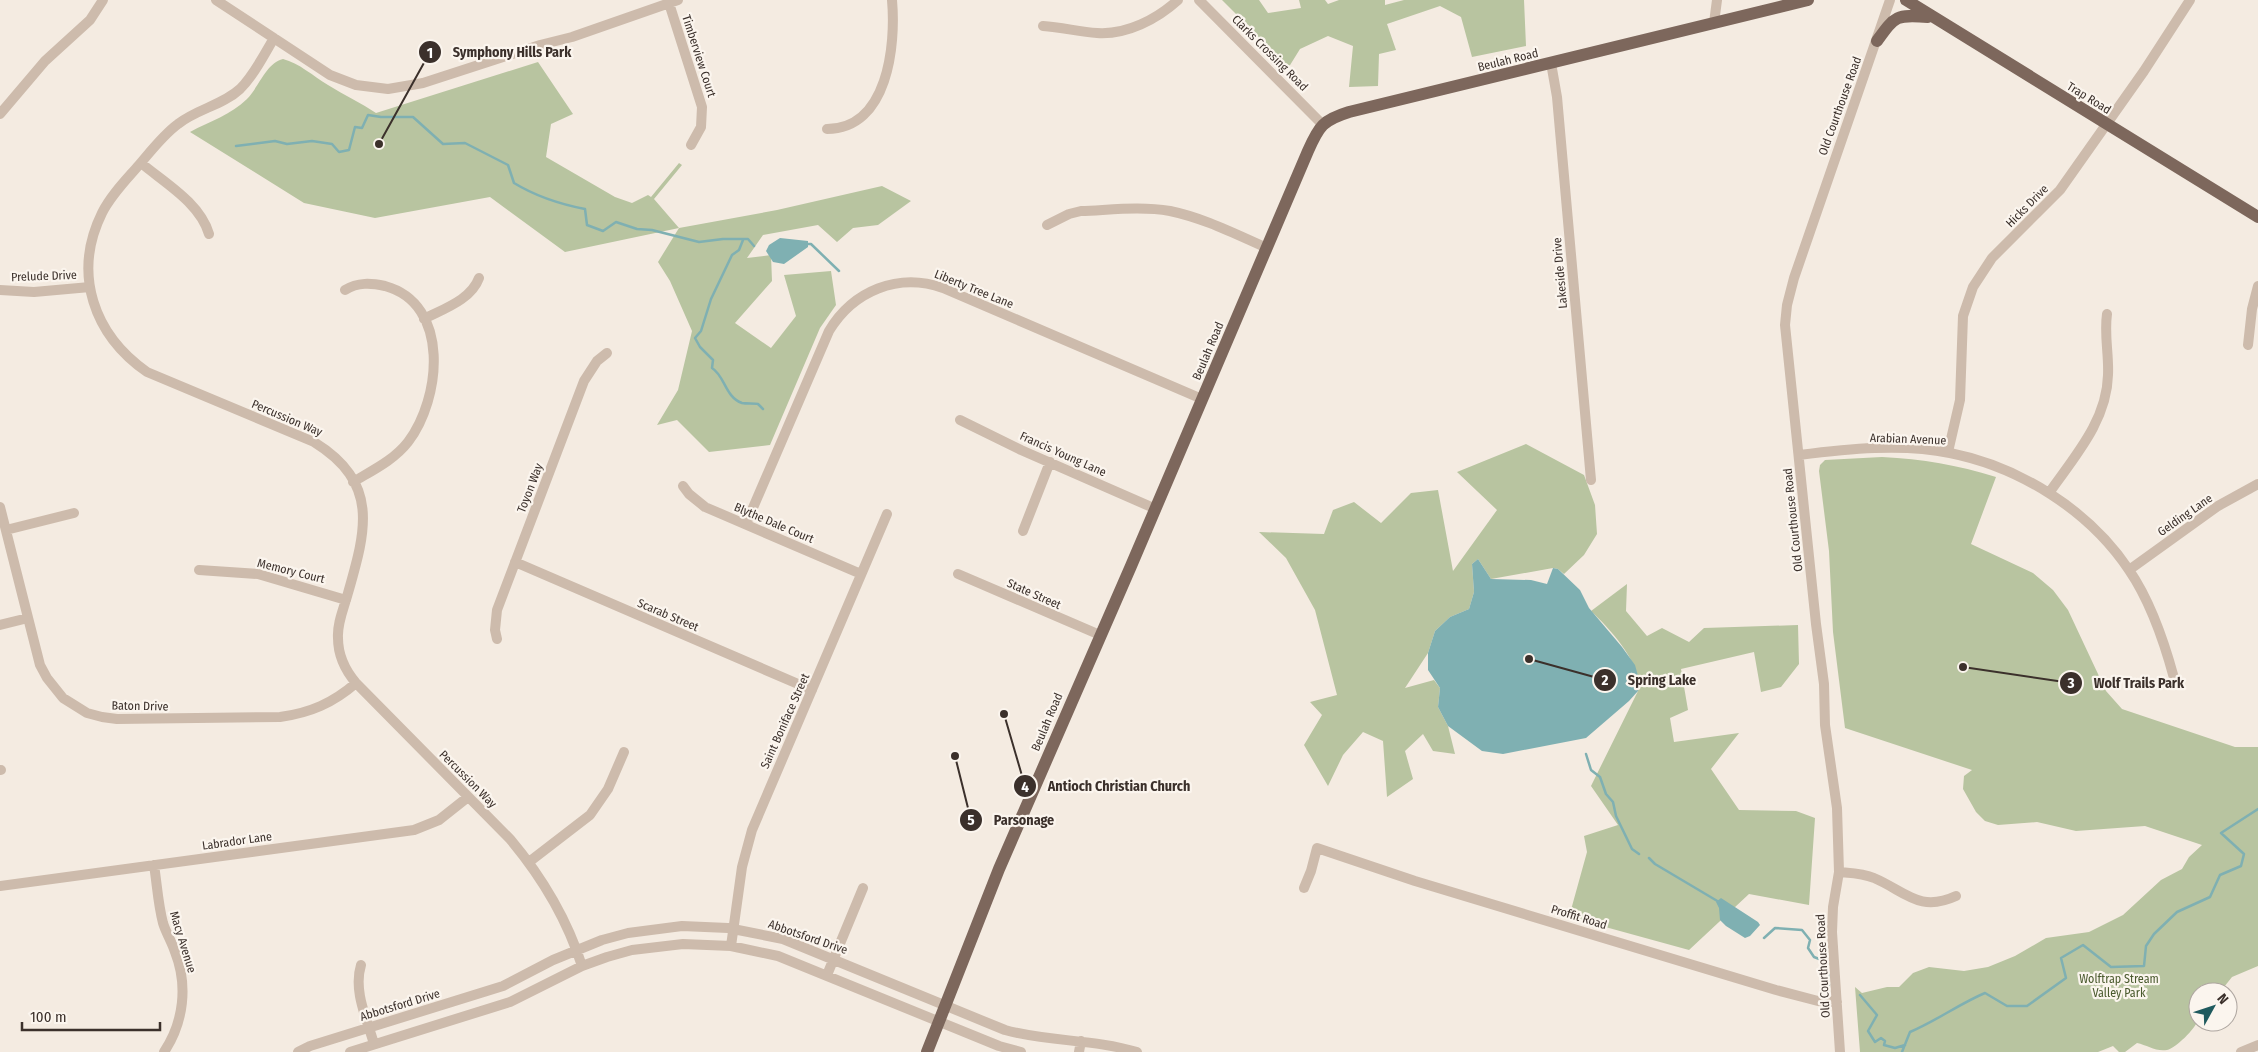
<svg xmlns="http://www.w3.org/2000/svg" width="2258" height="1052" viewBox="0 0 2258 1052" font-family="'Fira Sans Condensed',sans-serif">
<rect width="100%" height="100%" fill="#f4ebe1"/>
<!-- green -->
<path fill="#b8c4a0" d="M1222 0H1259L1268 13 1301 8 1299 0H1325L1328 4 1339 0H1385V5L1404 0H1524L1526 46 1472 57 1461 17 1440 6 1387 24 1396 50 1379 54 1378 86 1349 87 1353 46 1328 36 1300 49 1287 70 1250 28Z
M283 59C299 63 313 76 328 85 344 95 361 103 376 113L538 62 573 114 551 124 546 157 615 197 632 203 648 195 651 197 679 163 682 165 654 199 679 228 777 210 882 186 911 201 878 225 853 228 837 242 818 225 763 235 747 258 771 255 772 281 735 323 771 348 796 316 784 275 831 271 836 305 820 328 770 445 709 452 677 420 657 425 678 390 692 331 670 281 658 262 679 228 565 252 490 197 375 218 304 203 190 132C210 121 231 115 247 99 259 87 266 63 283 59Z
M1526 444 1584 475 1595 505 1597 534 1584 555 1564 574 1558 569 1553 568 1491 579 1478 559 1472 564 1474 592 1469 609 1450 617 1435 631 1428 653 1405 688 1434 680 1440 688 1438 707 1448 726 1455 754 1433 751 1423 734 1405 751 1413 779 1387 797 1383 741 1363 732 1343 755 1328 786 1304 745 1322 715 1310 702 1337 695 1315 610 1286 558 1259 532 1324 534 1333 510 1354 502 1381 523 1411 493 1438 490 1453 571 1497 510 1457 472Z
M1882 457C1923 459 1957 465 1996 477L1971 544 2033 573 2053 590 2068 610 2106 691 2122 709 2235 747H2258V966L2232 977 2220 992H2198C2198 1000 2200 1012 2198 1020 2195 1029 2176 1048 2167 1050 2156 1052 2147 1045 2137 1043L2125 1052H2119L2113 1046 2098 1052H1860L1855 987 1862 993 1887 987H1899L1913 973 1929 967 1964 971 1988 967 2015 956 2046 938 2089 932 2123 915 2161 880 2182 869 2189 857 2202 845 2145 826 2076 831 2037 822 1998 825 1985 821 1976 812 1963 789 1964 776 1972 770 1845 728 1833 632 1829 551 1819 471 1820 465 1825 460Z
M1627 584 1626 611 1647 636 1662 628 1689 642 1704 628 1798 625 1799 664 1781 687 1761 692 1754 652 1681 669 1688 710 1670 718 1674 742 1739 733 1711 769 1739 810 1796 811 1815 818 1809 905 1749 894 1689 950 1569 917 1587 852 1584 836 1618 825 1591 786 1638 691C1643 664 1610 629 1591 611Z"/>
<!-- water -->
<path fill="#7fb0b2" d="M780 238 808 241V247L784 264 773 262 766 251 769 245Z
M1478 559 1491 579 1531 580 1547 584 1553 568 1558 569 1580 590 1589 608 1622 647 1635 665 1640 683 1638 691 1629 701 1586 738 1503 754 1482 751 1448 726 1438 707 1440 688 1428 670V653L1435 631 1450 617 1469 609 1474 592 1472 564Z
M1721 898 1758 922 1760 925 1750 936 1745 938 1726 926 1720 920 1719 908 1716 902Z"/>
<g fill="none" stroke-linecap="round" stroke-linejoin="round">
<!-- stream -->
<path stroke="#7fb0b2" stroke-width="2.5" d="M236 146 275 141 287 144 312 141 332 144 339 152 349 150 355 127 362 128 368 115 381 117H413L443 144 465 143 508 165 514 183C537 197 559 204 585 209L587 225 603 231 616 222 637 229 652 230 699 242 723 239H748L754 246
M743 240 739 250 732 255 711 299 701 331 695 338 700 347 713 360 712 368C725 376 725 397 742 403 747 404 754 403 758 404L763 409
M806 244H811L839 271
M1586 754 1591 770 1600 777 1606 794 1613 802 1616 816 1632 849 1639 854
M1649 858 1655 864 1719 902
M1764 938 1775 928 1802 930 1810 940 1808 948 1814 957 1827 962 1829 985
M1860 995 1877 1015 1868 1031 1875 1042 1881 1038 1885 1041 1884 1045 1895 1048 1905 1045
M1902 1052 1910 1032C1936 1021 1959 1004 1985 993L2007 1006H2027L2066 978 2061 958 2083 945 2111 967 2144 966 2146 946 2154 934 2177 912 2210 897 2220 875 2241 866 2244 854 2221 833 2258 809"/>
<!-- minor -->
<path stroke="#cdbbac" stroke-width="10" d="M216 0 330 75 356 85 388 89 423 83 540 45 572 37 678 0
M668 0 702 107 701 127 691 145
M1199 0 1322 124
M1714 23 1717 0
M1043 26C1062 27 1079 32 1097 33 1127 35 1157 19 1178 0
M274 38C264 55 254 75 240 89 223 105 197 109 178 124 163 135 151 151 139 165 126 180 111 195 102 213 72 274 94 335 147 372L314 442C380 483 366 530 348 593 344 608 337 623 338 638 338 655 345 670 356 683L510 839C542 877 567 919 582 966
M1551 63 1557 97 1591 480
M0 114 45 61 90 20 103 0
M827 129C888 129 896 45 892 0
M141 163C165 183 200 203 209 234
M1047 225 1069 214 1081 211C1110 210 1141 206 1170 211 1204 218 1235 234 1267 248
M0 290 34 292 90 287
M345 290C358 282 371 283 385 286 451 304 441 399 408 442 394 460 373 470 353 482
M424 319C443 309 471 300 479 278
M2248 345 2252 309 2258 286
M960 420 1021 450 1156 509
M1948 452 1960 400 1963 316 1973 287 1992 258 2060 190 2144 71 2190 0
M1799 455C1847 449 1902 443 1950 453 2020 467 2089 510 2129 570 2151 602 2164 641 2174 678
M683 486 689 494 705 507 861 574
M2049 493C2074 457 2107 421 2108 375 2109 354 2104 335 2107 314
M0 507 40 665 47 678 63 698 87 713 102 717 117 719 280 717C310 713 333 703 356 683
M746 524 829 331C853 291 898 272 943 288L1202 399
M6 530 74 513
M1023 531 1050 462
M515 562 812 690
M199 570 258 574 346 600
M2129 570 2218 506 2258 484
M958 574 1100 635
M0 625 28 618
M497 639 495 630 497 610 584 381 597 361 607 353
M0 770H1
M529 862 590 815 608 789 624 752
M154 865C157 884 158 904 163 923 166 933 172 942 175 952 188 985 184 1022 164 1052
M1839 872C1851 873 1863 873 1874 878 1905 891 1919 913 1956 896
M0 886 414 830 439 820 468 797
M1304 888 1311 871 1317 848 1415 881 1776 990 1818 1001 1837 1002
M731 946 742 867 752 830 887 514
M361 965C353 991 367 1019 374 1044
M827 975 863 888
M298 1052 310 1046 503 986 553 960 602 940 628 933 682 926 728 928 783 939 1005 1030C1049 1042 1094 1039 1137 1052
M350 1052 510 1002 582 966 607 957 632 950 683 944 731 946 778 956 999 1046 1021 1052
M1079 1052 1081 1041
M1840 1052 1832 932 1833 907 1839 872 1837 808 1825 725 1824 684 1816 624 1785 325 1787 305 1794 278 1890 0
M2241 1052 2258 1045"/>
<!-- major -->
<path stroke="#7d675c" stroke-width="12" d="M1906 0 2258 217
M1877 41C1895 16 1896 14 1928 17
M927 1052 999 869 1131 566 1308 151C1319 126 1323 120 1349 112L1808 0"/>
</g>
<g text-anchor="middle" stroke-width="4.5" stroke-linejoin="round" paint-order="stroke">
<!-- street labels -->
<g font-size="12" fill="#3b302b" stroke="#fbf5ee">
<text transform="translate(1270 53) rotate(45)" y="4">Clarks Crossing Road</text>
<text transform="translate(699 56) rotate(72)" y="4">Timberview Court</text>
<text transform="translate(1508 60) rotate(-14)" y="4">Beulah Road</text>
<text transform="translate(2089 98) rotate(32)" y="4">Trap Road</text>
<text transform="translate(1840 106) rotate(-70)" y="4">Old Courthouse Road</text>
<text transform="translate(2027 206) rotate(-45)" y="4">Hicks Drive</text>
<text transform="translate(1560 273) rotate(-95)" y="4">Lakeside Drive</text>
<text transform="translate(44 276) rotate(-2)" y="4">Prelude Drive</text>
<text transform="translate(974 289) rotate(22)" y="4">Liberty Tree Lane</text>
<text transform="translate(1208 351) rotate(-67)" y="4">Beulah Road</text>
<text transform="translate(287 418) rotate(23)" y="4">Percussion Way</text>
<text transform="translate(1908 439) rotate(2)" y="4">Arabian Avenue</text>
<text transform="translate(1063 454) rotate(24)" y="4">Francis Young Lane</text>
<text transform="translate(530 488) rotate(-69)" y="4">Toyon Way</text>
<text transform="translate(2185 515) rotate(-35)" y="4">Gelding Lane</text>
<text transform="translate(1793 520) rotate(-96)" y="4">Old Courthouse Road</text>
<text transform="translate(774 523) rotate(23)" y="4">Blythe Dale Court</text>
<text transform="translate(291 571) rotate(14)" y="4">Memory Court</text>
<text transform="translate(1034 594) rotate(24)" y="4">State Street</text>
<text transform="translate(668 615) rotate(23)" y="4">Scarab Street</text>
<text transform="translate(140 706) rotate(1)" y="4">Baton Drive</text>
<text transform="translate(785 721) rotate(-66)" y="4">Saint Boniface Street</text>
<text transform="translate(1047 722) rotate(-67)" y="4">Beulah Road</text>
<text transform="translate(468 779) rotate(45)" y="4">Percussion Way</text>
<text transform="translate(237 841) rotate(-8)" y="4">Labrador Lane</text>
<text transform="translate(1579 917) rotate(17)" y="4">Proffit Road</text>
<text transform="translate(808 937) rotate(19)" y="4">Abbotsford Drive</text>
<text transform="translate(183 942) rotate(73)" y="4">Macy Avenue</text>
<text transform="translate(1823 966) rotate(-93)" y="4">Old Courthouse Road</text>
<text transform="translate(400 1005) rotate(-17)" y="4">Abbotsford Drive</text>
</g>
<!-- park labels -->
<g font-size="12" fill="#4a5a2e" stroke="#fbf5ee">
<text x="2119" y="983">Wolftrap Stream<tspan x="2119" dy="14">Valley Park</tspan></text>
</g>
</g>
<!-- callouts -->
<path fill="none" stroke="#3b302b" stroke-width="2" d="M379 144L430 52M1529 659L1605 680M1963 667L2071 683M1004 714L1025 786M955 756L971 820"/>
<g fill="#3b302b" stroke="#fbf5ee" stroke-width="2">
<circle cx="379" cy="144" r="5"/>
<circle cx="1529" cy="659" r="5"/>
<circle cx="1963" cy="667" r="5"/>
<circle cx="1004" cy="714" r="5"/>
<circle cx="955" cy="756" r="5"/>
<circle cx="430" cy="52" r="12"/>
<circle cx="1605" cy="680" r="12"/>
<circle cx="2071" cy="683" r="12"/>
<circle cx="1025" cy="786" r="12"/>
<circle cx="971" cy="820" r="12"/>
</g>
<g font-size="15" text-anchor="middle" font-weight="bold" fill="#fff">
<text x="430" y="58">1</text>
<text x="1605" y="685">2</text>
<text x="2071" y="688">3</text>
<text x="1025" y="792">4</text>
<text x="971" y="825">5</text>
</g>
<g font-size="14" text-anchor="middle" font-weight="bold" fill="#3b302b" stroke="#fbf5ee" stroke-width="4.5" stroke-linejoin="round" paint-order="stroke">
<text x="512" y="57">Symphony Hills Park</text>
<text x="1662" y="685">Spring Lake</text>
<text x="2139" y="688">Wolf Trails Park</text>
<text x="1119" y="791">Antioch Christian Church</text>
<text x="1024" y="825">Parsonage</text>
</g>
<!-- north arrow -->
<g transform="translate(2213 1007) rotate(50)"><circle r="24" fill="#fbf5ee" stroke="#aea6a0"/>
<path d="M0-4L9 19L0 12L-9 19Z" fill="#1f5a5e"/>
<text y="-8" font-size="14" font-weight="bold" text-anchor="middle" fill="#3b302b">N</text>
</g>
<!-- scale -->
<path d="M22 1022v8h138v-8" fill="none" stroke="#3b302b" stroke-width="2.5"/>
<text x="30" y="1022" font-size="15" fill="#3b302b" stroke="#fbf5ee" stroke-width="4" paint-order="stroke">100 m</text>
</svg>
